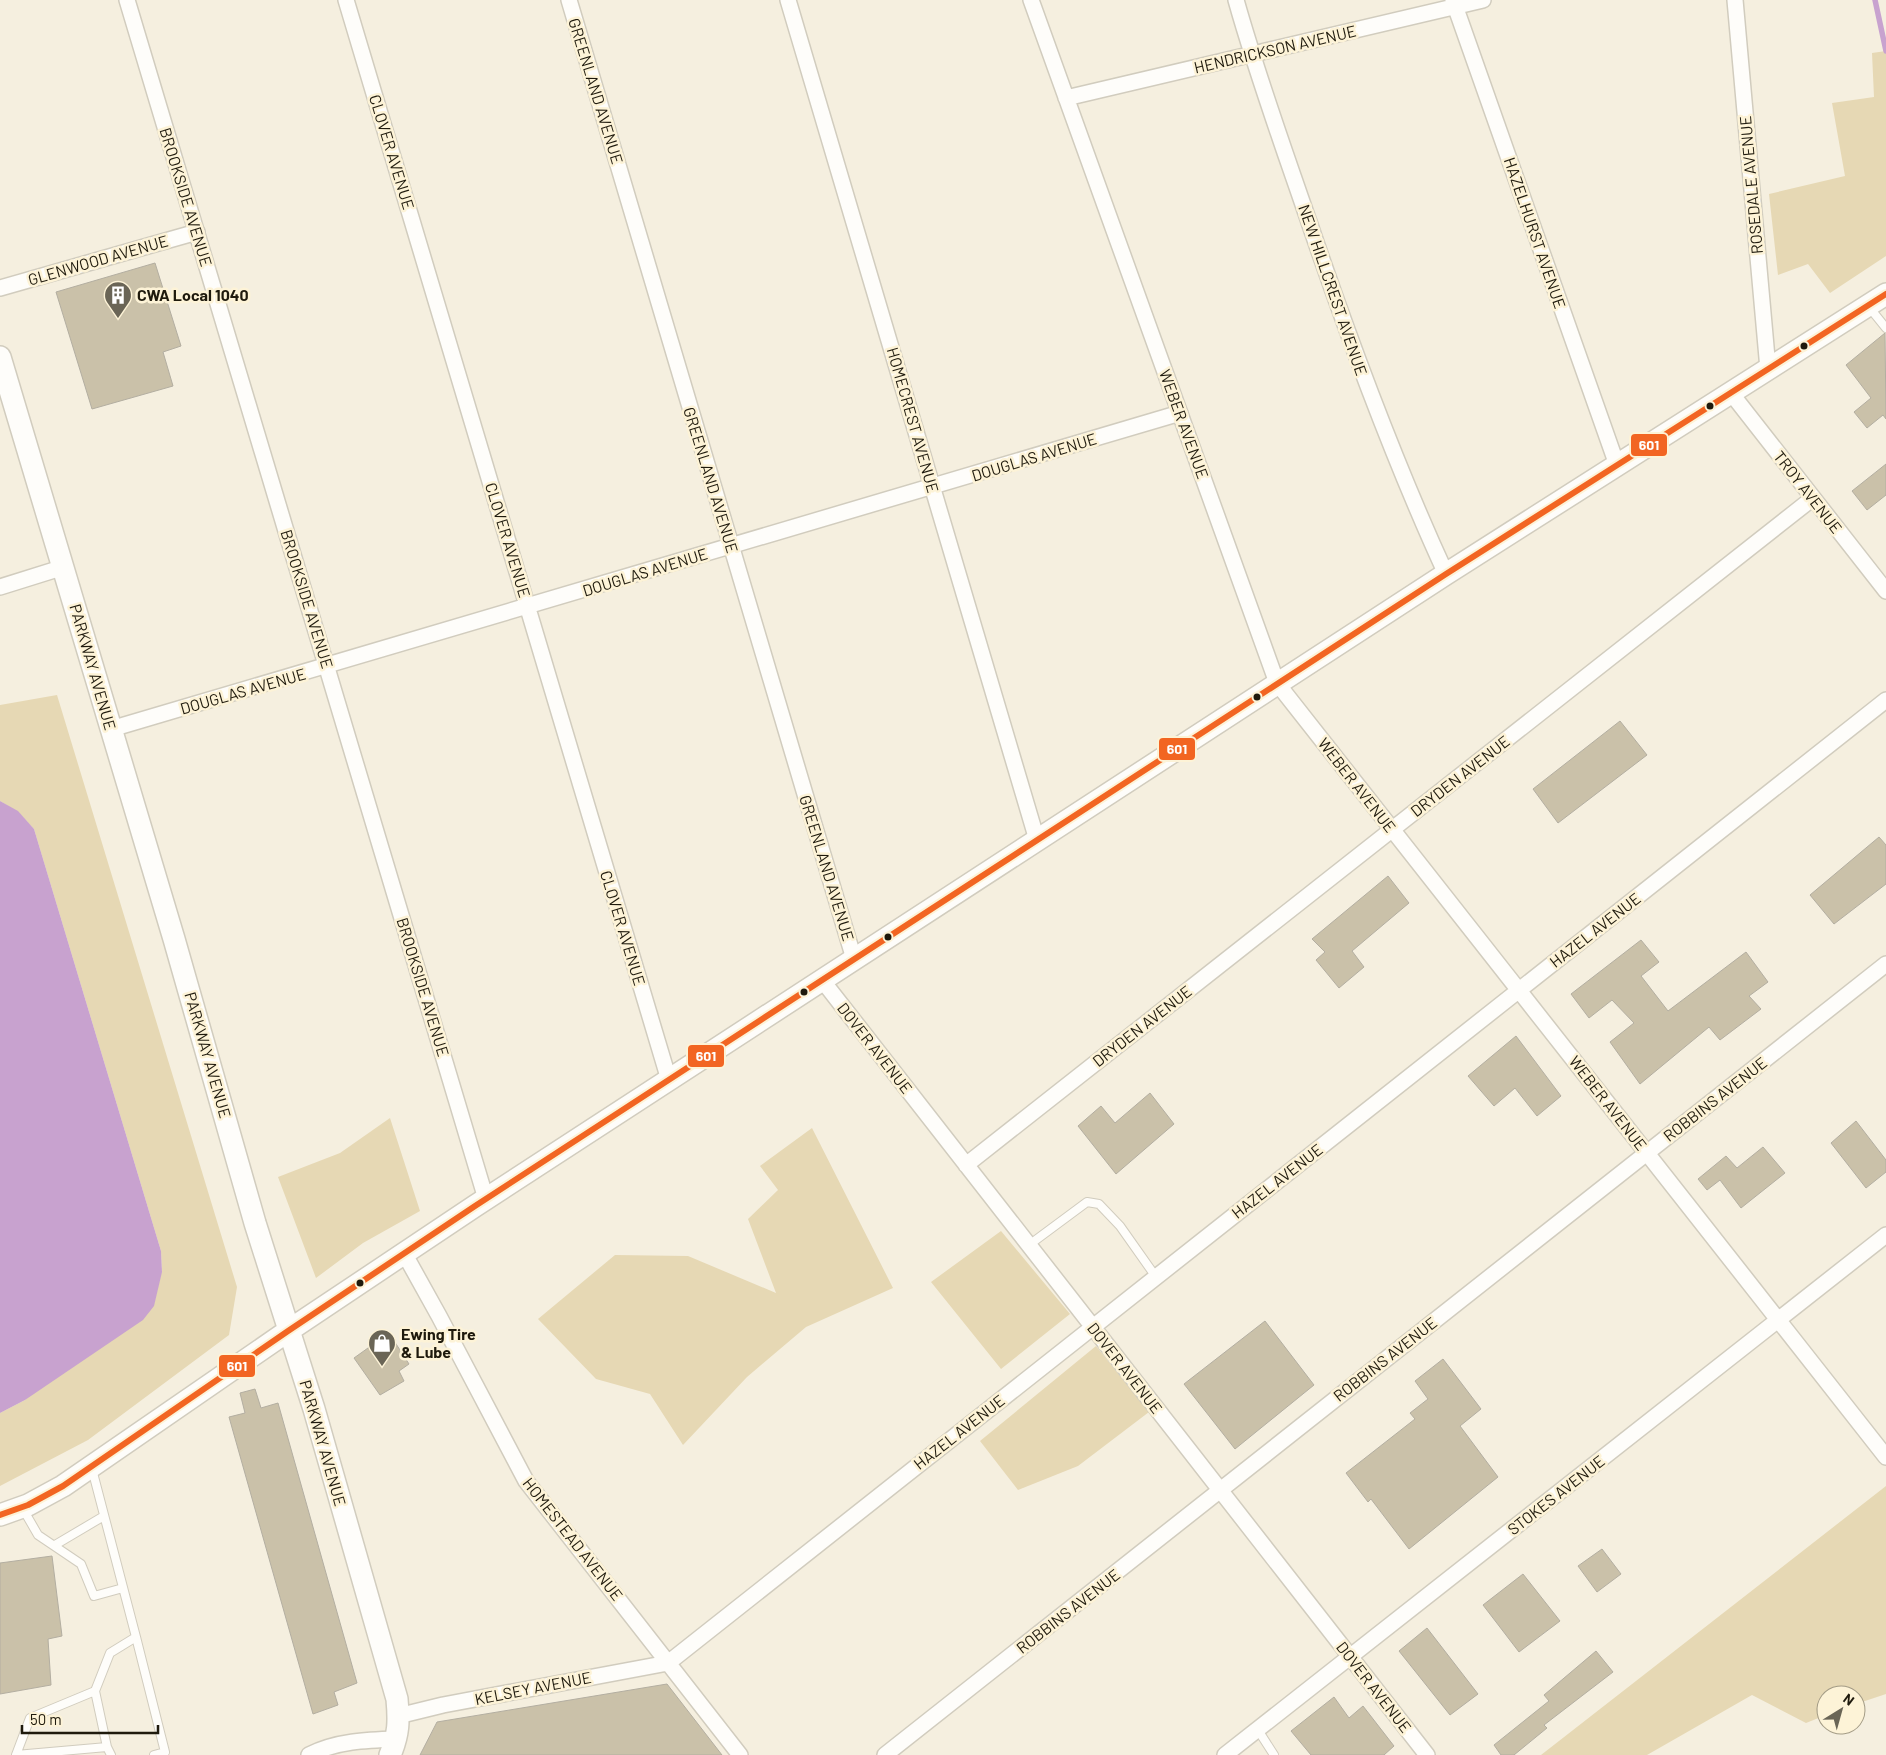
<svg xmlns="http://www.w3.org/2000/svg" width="1886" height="1755" viewBox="0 0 1886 1755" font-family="Barlow,sans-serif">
<rect width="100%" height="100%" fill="#f5efdf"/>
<!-- green -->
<path fill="#e6d8b4" d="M1886 51V256L1830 293 1808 264 1778 275 1769 194 1845 176 1832 103 1874 97 1872 53Z
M57 695 237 1287 229 1335 88 1440 0 1486V1413L25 1400 162 1272 161 1251 34 829 18 812 0 801V705Z
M390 1118 420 1211 363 1243 316 1278 278 1177 340 1153Z
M812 1128 893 1288 806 1327 747 1377 683 1445 650 1394 596 1379 538 1319 615 1255 688 1256 776 1293 748 1219 778 1190 760 1166Z
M1001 1231 1070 1314 1001 1369 931 1282Z
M1096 1346 1149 1412 1078 1466 1018 1490 980 1441Z
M1886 1486V1694L1856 1704V1695H1826V1715L1806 1723 1752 1695 1647 1755H1541Z"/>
<!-- water -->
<path fill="#c8a2cf" d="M0 801 18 811 34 829 161 1251 162 1272 154 1306 143 1320 25 1400 0 1413Z"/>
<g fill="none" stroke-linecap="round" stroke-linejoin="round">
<!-- stream -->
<path stroke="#c8a2cf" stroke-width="5.5" d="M1875 0 1886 51"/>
</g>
<!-- building -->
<path fill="#cac1a9" stroke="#b3aea1" d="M155 263 181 346 163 352 173 386 92 409 56 292Z
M1885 333 1886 419 1883 415 1867 428 1854 412 1871 398 1846 365Z
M1886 464V495L1867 510 1852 491Z
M1620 721 1647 755 1558 823 1533 789Z
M1879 837 1886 845V884L1834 924 1810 895Z
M1388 876 1409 903 1352 951 1364 967 1339 988 1316 960 1325 952 1312 939Z
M1641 940 1659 962 1641 976 1668 1011 1746 952 1768 982 1749 996 1761 1009 1720 1040 1709 1027 1640 1084 1610 1042 1634 1023 1612 1000 1589 1018 1571 994Z
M1516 1036 1561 1096 1537 1116 1515 1088 1494 1106 1468 1076Z
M1150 1093 1174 1124 1116 1174 1078 1126 1101 1106 1115 1123Z
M1856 1121 1886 1160V1172L1866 1188 1831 1143Z
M1763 1147 1785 1173 1741 1208 1720 1180 1707 1190 1698 1179 1726 1156 1737 1168Z
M1265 1321 1314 1385 1235 1449 1184 1384Z
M389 1333 409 1364 399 1371 404 1381 380 1395 354 1358Z
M1443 1359 1481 1409 1460 1426 1498 1477 1409 1549 1371 1499 1368 1502 1346 1473 1415 1419 1410 1413 1428 1399 1415 1381Z
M255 1389 261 1408 278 1403 357 1683 334 1692 338 1705 313 1714 229 1417 245 1413 240 1393Z
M1602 1549 1621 1574 1597 1592 1578 1566Z
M52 1556 62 1636 48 1639 51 1685 0 1694V1563Z
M1523 1574 1560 1621 1519 1652 1483 1605Z
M1427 1628 1478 1694 1450 1715 1399 1651Z
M1596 1651 1613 1672 1544 1725 1547 1728 1514 1755H1501L1494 1745 1549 1701 1544 1695Z
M667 1684 722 1755H420L437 1722Z
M1334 1697 1349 1718 1363 1706 1394 1746 1384 1755H1311L1291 1731Z"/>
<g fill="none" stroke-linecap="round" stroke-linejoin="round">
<!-- lane casing -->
<g stroke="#d1ccbe" stroke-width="10">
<path id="lane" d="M1869 307 1886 328
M1029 1245 1087 1202 1099 1204 1120 1226 1156 1277
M92 1469 136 1637
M23 1509 38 1535 81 1564 94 1596 123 1588
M55 1545 104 1516
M95 1691 107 1747
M1258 1730 1274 1755
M16 1755 30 1718 95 1691 110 1653 136 1637 165 1752 154 1755
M16 1755 107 1747 111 1755"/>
</g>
<!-- street casing -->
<g stroke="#d1ccbe" stroke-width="18">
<path id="street" d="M127 0 486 1199
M346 0 669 1080
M569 0 854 959
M788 0 1037 840
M1031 0 1277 683 1886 1457
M1236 0C1257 75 1284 149 1309 222 1350 342 1393 459 1446 574
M1453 0 1617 465
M1735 0 1768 369
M1066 98 1483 0
M0 288 197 232
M1731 393 1886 591
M0 587 64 567
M111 729 1180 413
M822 980 1427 1755
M966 1165 1813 498
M404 1253 439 1316 526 1481 740 1755
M398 1716 443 1705 668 1663 1886 700
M309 1755C336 1741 367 1740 397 1739
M885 1755 1886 964
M1225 1755 1886 1235"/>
</g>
<!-- secondary casing -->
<g stroke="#d1ccbe" stroke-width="24">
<path id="secondary" d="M0 357 174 939 255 1223 314 1409 397 1699C399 1721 399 1734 390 1755
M0 1515 28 1505 63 1486 288 1331 475 1206 1446 574 1886 294"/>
</g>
<!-- lane -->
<use href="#lane" stroke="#fefdfa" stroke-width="8"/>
<!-- street -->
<use href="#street" stroke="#fefdfa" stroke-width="15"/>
<!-- secondary -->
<use href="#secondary" stroke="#fefdfa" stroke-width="21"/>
<!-- bus-1 casing -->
<g stroke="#fdf3d7" stroke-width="10">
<path id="bus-1" d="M0 1515 28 1505 63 1486 288 1331 475 1206 1446 574 1886 294"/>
</g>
<!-- bus-1 -->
<use href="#bus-1" stroke="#f26522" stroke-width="6"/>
</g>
<!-- icons -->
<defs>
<g id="building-pin" transform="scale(1.4375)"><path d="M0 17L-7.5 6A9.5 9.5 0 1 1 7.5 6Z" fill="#6a6556" stroke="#fdf3d7"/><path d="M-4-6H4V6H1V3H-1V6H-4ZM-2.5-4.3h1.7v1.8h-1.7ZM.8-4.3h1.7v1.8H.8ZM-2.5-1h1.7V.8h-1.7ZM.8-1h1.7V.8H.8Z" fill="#fff"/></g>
<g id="shop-pin" transform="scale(1.4375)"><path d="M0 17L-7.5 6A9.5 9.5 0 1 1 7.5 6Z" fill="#6a6556" stroke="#fdf3d7"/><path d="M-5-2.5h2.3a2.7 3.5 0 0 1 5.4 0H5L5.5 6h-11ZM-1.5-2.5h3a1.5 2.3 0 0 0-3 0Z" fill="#fff"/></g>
</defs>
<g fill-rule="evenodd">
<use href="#building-pin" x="118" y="295"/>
<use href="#shop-pin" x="382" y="1343"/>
</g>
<!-- markers -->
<g fill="#1f1a0d" stroke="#fdf3d7" stroke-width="2">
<circle cx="1804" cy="346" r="4.5"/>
<circle cx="1710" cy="406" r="4.5"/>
<circle cx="1257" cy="697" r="4.5"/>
<circle cx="888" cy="937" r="4.5"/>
<circle cx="804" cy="992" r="4.5"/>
<circle cx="360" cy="1283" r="4.5"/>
</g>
<g text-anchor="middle" stroke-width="5" stroke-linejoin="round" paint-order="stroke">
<!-- street labels -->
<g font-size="16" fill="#1f1a0d" stroke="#fdf3d7">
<text transform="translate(1275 49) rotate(-13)" y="6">HENDRICKSON AVENUE</text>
<text transform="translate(596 91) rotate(73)" y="6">GREENLAND AVENUE</text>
<text transform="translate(392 152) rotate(73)" y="6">CLOVER AVENUE</text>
<text transform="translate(1751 185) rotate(-95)" y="6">ROSEDALE AVENUE</text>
<text transform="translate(186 197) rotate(73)" y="6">BROOKSIDE AVENUE</text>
<text transform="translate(1535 233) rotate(71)" y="6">HAZELHURST AVENUE</text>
<text transform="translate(98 260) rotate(-16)" y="6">GLENWOOD AVENUE</text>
<text transform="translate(1333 290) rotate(71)" y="6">NEW HILLCREST AVENUE</text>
<text transform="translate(913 420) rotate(74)" y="6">HOMECREST AVENUE</text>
<text transform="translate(1184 424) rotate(70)" y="6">WEBER AVENUE</text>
<text transform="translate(1034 457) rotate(-17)" y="6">DOUGLAS AVENUE</text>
<text transform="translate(711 480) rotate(73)" y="6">GREENLAND AVENUE</text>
<text transform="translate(1808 492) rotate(52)" y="6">TROY AVENUE</text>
<text transform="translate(508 540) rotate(73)" y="6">CLOVER AVENUE</text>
<text transform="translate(645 572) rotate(-17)" y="6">DOUGLAS AVENUE</text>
<text transform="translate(307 599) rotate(73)" y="6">BROOKSIDE AVENUE</text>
<text transform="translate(93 667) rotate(74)" y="6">PARKWAY AVENUE</text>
<text transform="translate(243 691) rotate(-16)" y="6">DOUGLAS AVENUE</text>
<text transform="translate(1460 776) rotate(-38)" y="6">DRYDEN AVENUE</text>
<text transform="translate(1357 785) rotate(52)" y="6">WEBER AVENUE</text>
<text transform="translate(827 868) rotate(73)" y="6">GREENLAND AVENUE</text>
<text transform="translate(623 928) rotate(73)" y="6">CLOVER AVENUE</text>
<text transform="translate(1595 930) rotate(-38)" y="6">HAZEL AVENUE</text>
<text transform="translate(423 987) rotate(73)" y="6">BROOKSIDE AVENUE</text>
<text transform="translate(1142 1026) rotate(-38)" y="6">DRYDEN AVENUE</text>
<text transform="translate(875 1048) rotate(52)" y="6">DOVER AVENUE</text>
<text transform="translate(208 1055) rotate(74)" y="6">PARKWAY AVENUE</text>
<text transform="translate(1715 1099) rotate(-38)" y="6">ROBBINS AVENUE</text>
<text transform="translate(1608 1103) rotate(52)" y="6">WEBER AVENUE</text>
<text transform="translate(1277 1181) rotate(-38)" y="6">HAZEL AVENUE</text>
<text transform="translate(1385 1359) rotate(-38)" y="6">ROBBINS AVENUE</text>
<text transform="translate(1125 1368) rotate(52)" y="6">DOVER AVENUE</text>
<text transform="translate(959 1432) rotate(-38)" y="6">HAZEL AVENUE</text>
<text transform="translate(323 1443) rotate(74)" y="6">PARKWAY AVENUE</text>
<text transform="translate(1556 1495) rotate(-38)" y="6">STOKES AVENUE</text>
<text transform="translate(573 1539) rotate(52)" y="6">HOMESTEAD AVENUE</text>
<text transform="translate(1068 1611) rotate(-38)" y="6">ROBBINS AVENUE</text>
<text transform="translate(1374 1687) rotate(52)" y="6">DOVER AVENUE</text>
<text transform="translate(533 1688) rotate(-11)" y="6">KELSEY AVENUE</text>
</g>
<!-- poi labels -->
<g font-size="16" font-weight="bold" fill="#1f1a0d" stroke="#fdf3d7" text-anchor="start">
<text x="137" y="301">CWA Local 1040</text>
<text x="401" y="1340">Ewing Tire<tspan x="401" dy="18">&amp; Lube</tspan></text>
</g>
</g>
<g stroke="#fdf3d7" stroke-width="2">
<rect x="1630" y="433" width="38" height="24" rx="5" fill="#f26522"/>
<rect x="1158" y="737" width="38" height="24" rx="5" fill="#f26522"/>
<rect x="687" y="1044" width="38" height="24" rx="5" fill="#f26522"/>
<rect x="218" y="1354" width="38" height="24" rx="5" fill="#f26522"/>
</g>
<g font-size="14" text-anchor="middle" font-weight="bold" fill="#fff">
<text x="1649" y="450">601</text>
<text x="1177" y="754">601</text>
<text x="706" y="1061">601</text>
<text x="237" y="1371">601</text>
</g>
<!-- north arrow -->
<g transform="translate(1841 1710) rotate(37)"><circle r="24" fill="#fdf3d7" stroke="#a49c86"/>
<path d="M0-4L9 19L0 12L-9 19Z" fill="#6a6556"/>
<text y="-8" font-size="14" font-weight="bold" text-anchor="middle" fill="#1f1a0d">N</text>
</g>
<!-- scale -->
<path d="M22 1725v8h136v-8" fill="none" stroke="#1f1a0d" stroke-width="2.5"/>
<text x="30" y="1725" font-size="15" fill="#1f1a0d" stroke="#fdf3d7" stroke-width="4" paint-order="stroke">50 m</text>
</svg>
